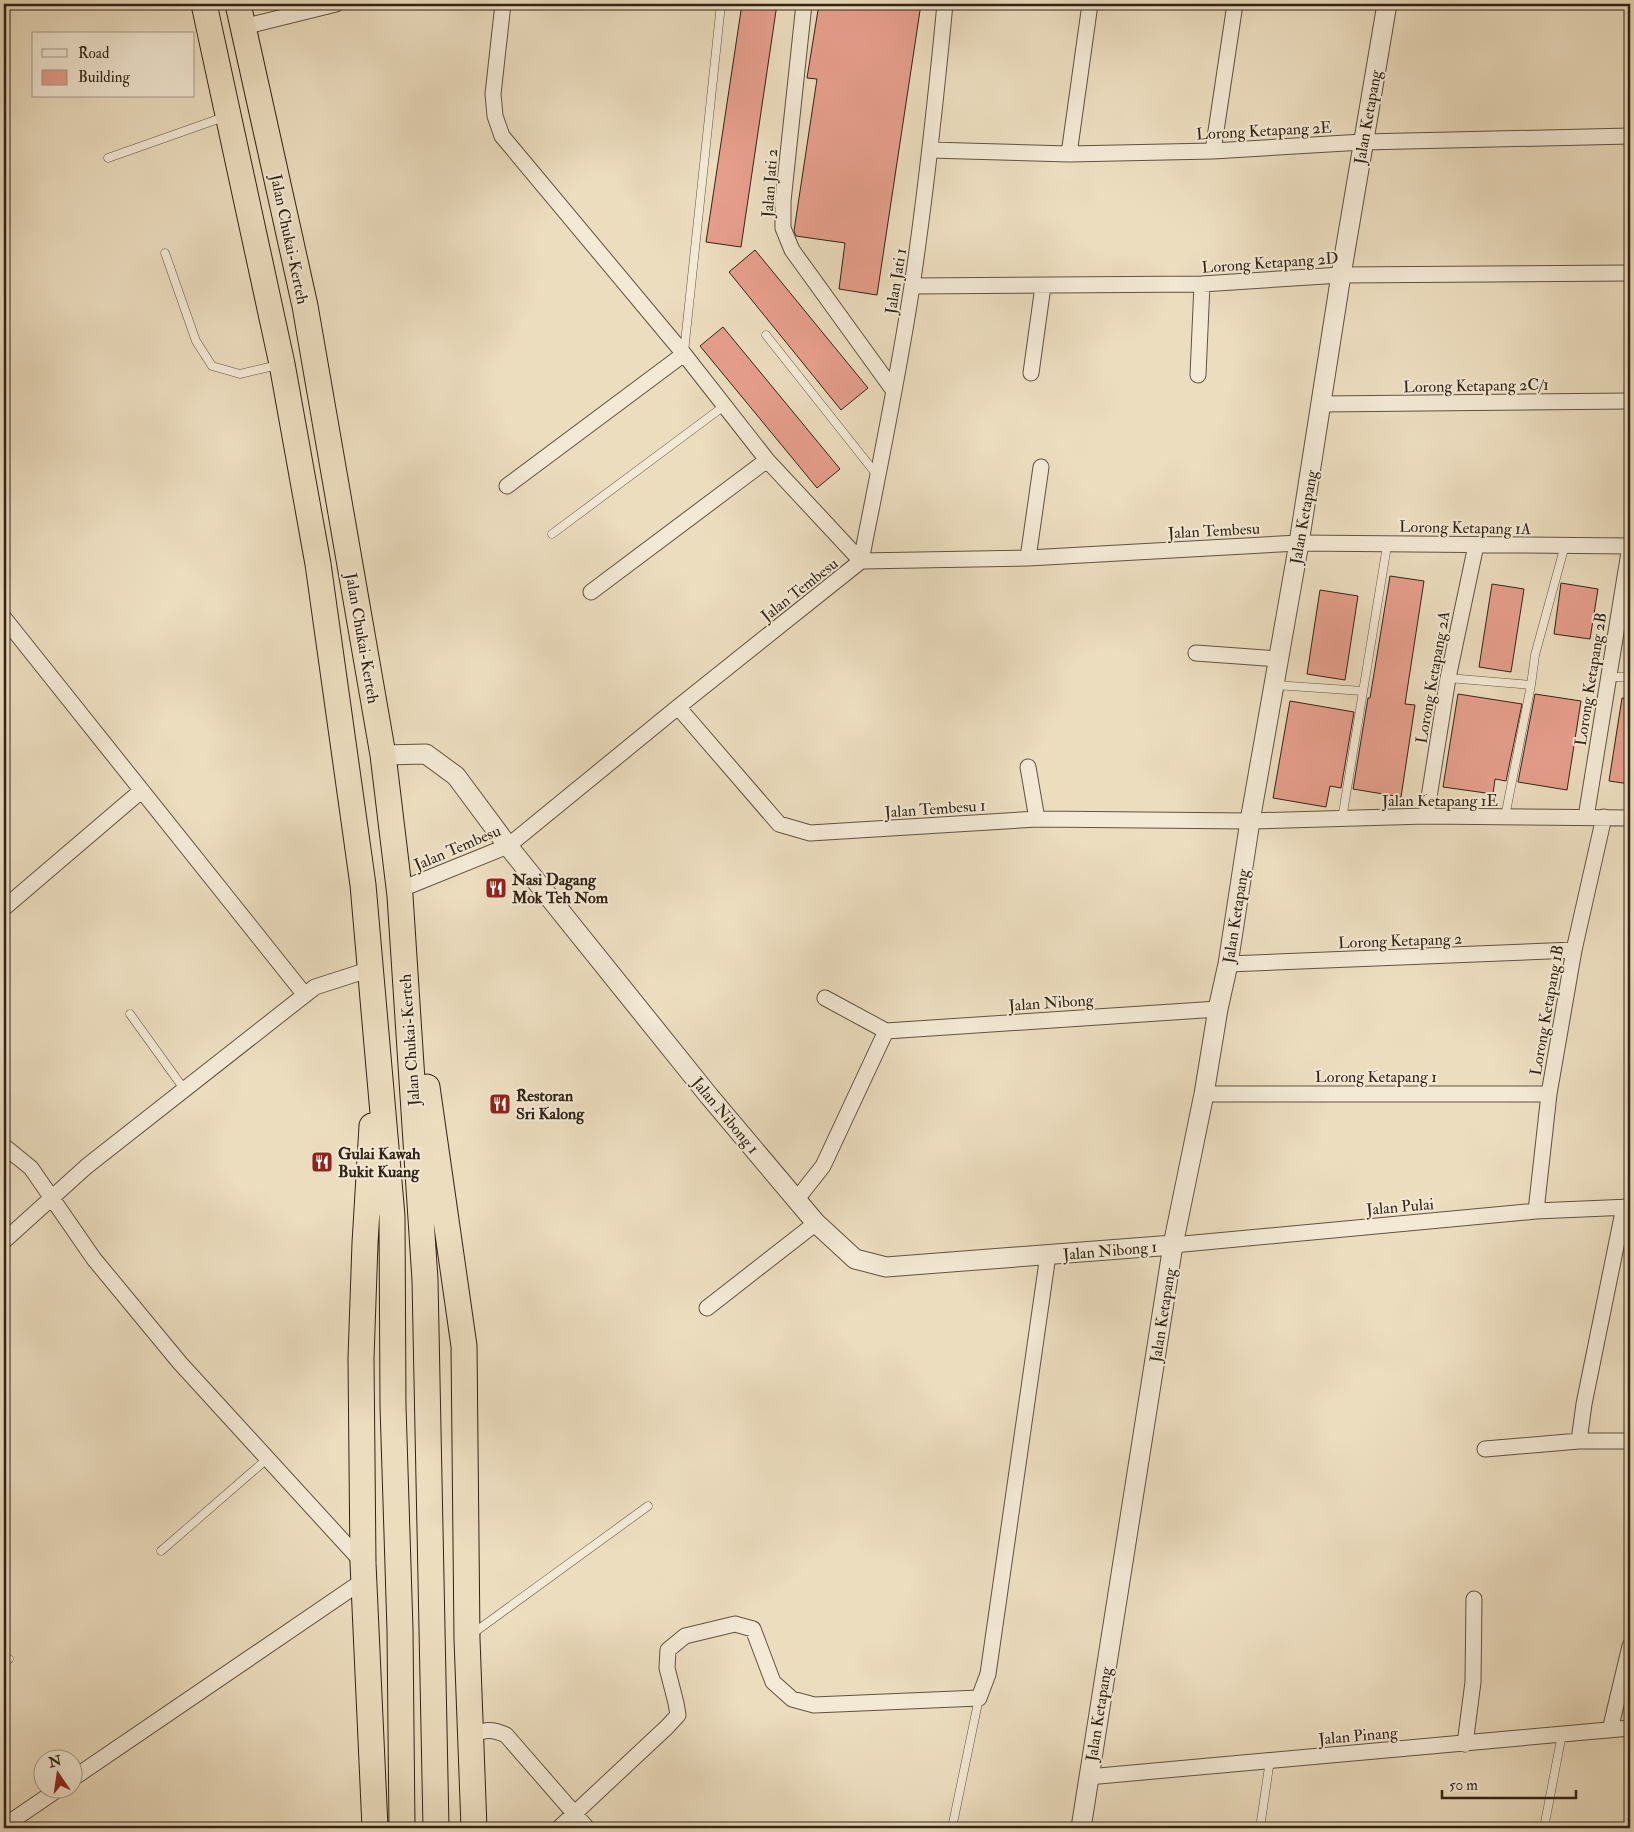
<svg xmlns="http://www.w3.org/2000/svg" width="1634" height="1832" viewBox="0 0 1634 1832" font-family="'IM FELL Double Pica',serif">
<rect width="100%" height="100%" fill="#ecddbf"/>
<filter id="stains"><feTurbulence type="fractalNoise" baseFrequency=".004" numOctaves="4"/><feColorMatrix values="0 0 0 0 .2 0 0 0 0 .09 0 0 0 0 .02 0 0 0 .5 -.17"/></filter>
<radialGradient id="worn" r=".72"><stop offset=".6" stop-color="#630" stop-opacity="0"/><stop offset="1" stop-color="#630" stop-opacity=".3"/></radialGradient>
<!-- building -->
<path fill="#e69e8c" stroke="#312315" d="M742 4H777L741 247 706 242Z
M819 4H921L877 295 839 289 845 243 796 236 794 231 817 79 807 78Z
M755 250 868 388 841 410 729 272Z
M723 327 840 469 817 488 700 346Z
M1390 576 1424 581 1405 704 1415 705 1401 797 1353 789 1368 698H1370Z
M1561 583 1598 589 1590 639 1554 634Z
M1492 584 1524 589 1511 672 1479 667Z
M1320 590 1358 596 1345 680 1307 674Z
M1458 694 1522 704 1506 781 1495 779 1493 794 1443 787Z
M1535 694 1581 701 1567 790 1518 782Z
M1622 698 1630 699V784L1609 781Z
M1290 701 1354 712 1341 788 1330 786 1326 807 1273 798Z"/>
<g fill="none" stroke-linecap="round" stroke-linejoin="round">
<!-- service casing -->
<g stroke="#605240" stroke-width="9">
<path id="service" d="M108 158 224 117
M165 253 196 341 212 366 240 374 278 365
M766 335 877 475
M684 352 721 4
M552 534 724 406
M1608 677H1630
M1448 678 1531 685 1535 655 1565 545
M1275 685 1363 691
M1505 817 1531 685
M1342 819 1386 552
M130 1014 184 1089
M161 1551 268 1458
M472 1634 648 1506
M4 1663 9 1659
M952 1828 979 1698
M1260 1828 1270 1760
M1544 1828 1562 1734"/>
</g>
<!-- minor casing -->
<g stroke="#605240" stroke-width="17">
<path id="minor" d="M503 4 493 94 495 116 502 136 684 354 767 460 861 561
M804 4 783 201V228L792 250 894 391
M243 27 336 4
M930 150 1069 154 1213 151 1363 142 1630 136
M1213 151 1235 4
M1069 154 1090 4
M912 286 1202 284 1341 275 1630 273
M1031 373 1043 286
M1198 375 1202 284
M1322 404 1630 401
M507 486 684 354
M1028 558 1041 467
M861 561C879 469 898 378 912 286 926 192 936 98 945 4
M591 592 767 460
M4 618 305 995
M1196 653 1279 659
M678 707 779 824 810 833 1037 819 1250 821 1426 816 1630 818
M1028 767 1037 819
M1426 816 1448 678 1476 545
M1586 817 1630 546
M399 890 508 846 678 707 861 561 1028 558 1299 543 1630 546
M4 908 141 791
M1228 964 1574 950
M825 998 886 1031
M886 1031 1218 1009
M1204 1094H1549
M4 1146 31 1168 94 1259 180 1363 363 1563
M797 1199 823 1166 886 1031
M1624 1207 1584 1404 1579 1441H1630
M1536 1211 1549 1094 1574 950 1604 817
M4 1241 87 1166 315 987 371 969
M1173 1245 1536 1211 1630 1207
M707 1308 816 1223
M1485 1449 1579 1441
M1610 1730 1630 1646
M470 1735C485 1730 491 1728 506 1735L587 1828
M1465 1744 1473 1682 1474 1599
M1088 1777 1630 1728
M72 1779 364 1580
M4 1826 57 1790
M559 1828 667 1727 678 1715 676 1703 667 1668 668 1650 685 1636 735 1624 753 1629 773 1682 792 1699 814 1705 979 1698 988 1674 1048 1255"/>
</g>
<!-- tertiary casing -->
<g stroke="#605240" stroke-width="21">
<path id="tertiary" d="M383 755 426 754 456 776 508 846 709 1096 816 1223 855 1259 886 1267 1173 1245
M1081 1828 1173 1245 1204 1094 1218 1009 1228 964 1250 821 1299 543 1341 275 1387 4"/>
</g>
<!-- trunk casing -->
<g stroke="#312315" stroke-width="27">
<path id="trunk" d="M204 4 282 364 318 564 363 885 392 1216 393 1406 400 1630 402 1828
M238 4 305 306 383 755 400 896 425 1280 436 1828
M427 1087 464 1346 467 1639 474 1828
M372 1126 365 1243 361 1358 363 1563 375 1828"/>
</g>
<!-- service -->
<use href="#service" stroke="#f3e9d5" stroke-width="8"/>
<!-- minor -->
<use href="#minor" stroke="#f3e9d5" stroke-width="15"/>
<!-- tertiary -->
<use href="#tertiary" stroke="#f3e9d5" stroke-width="19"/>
<!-- trunk -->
<use href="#trunk" stroke="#ecddbf" stroke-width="25"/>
</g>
<!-- icons -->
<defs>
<g id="restaurant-square" transform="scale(1.125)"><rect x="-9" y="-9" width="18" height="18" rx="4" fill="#8f2418" stroke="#f3e9d5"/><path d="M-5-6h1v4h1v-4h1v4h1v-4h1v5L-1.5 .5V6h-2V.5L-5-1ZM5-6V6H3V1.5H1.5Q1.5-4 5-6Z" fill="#fff"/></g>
</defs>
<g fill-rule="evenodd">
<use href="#restaurant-square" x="496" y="888"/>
<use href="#restaurant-square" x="500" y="1104"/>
<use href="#restaurant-square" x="322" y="1162"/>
</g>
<g text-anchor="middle" stroke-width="4" stroke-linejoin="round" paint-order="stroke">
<!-- street labels -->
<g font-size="16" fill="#312315" stroke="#f3e9d5">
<text transform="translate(1367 117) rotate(-80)" y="6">Jalan Ketapang</text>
<text transform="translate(1264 130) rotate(-3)" y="6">Lorong Ketapang 2E</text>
<text transform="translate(769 183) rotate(-86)" y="6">Jalan Jati 2</text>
<text transform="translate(290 239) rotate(78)" y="6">Jalan Chukai-Kerteh</text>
<text transform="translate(1270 262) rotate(-4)" y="6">Lorong Ketapang 2D</text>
<text transform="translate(895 281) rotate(-81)" y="6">Jalan Jati 1</text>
<text transform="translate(1476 385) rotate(-1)" y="6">Lorong Ketapang 2C/1</text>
<text transform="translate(1303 517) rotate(-80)" y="6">Jalan Ketapang</text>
<text transform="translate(1465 527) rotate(1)" y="6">Lorong Ketapang 1A</text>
<text transform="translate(1214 530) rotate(-3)" y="6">Jalan Tembesu</text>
<text transform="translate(799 589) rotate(-38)" y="6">Jalan Tembesu</text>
<text transform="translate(363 638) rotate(80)" y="6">Jalan Chukai-Kerteh</text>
<text transform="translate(1432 677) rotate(-80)" y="6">Lorong Ketapang 2A</text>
<text transform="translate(1590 679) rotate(-81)" y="6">Lorong Ketapang 2B</text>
<text x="1440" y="806">Jalan Ketapang 1E</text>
<text transform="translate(935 808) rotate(-4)" y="6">Jalan Tembesu 1</text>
<text transform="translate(457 847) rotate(-23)" y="6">Jalan Tembesu</text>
<text transform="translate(1235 916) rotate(-81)" y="6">Jalan Ketapang</text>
<text transform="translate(1400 940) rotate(-2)" y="6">Lorong Ketapang 2</text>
<text transform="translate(1051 1002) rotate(-4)" y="6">Jalan Nibong</text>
<text transform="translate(1546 1010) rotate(-80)" y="6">Lorong Ketapang 1B</text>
<text transform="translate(409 1040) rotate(-94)" y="6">Jalan Chukai-Kerteh</text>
<text x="1376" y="1082">Lorong Ketapang 1</text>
<text transform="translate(726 1115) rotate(50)" y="6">Jalan Nibong 1</text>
<text transform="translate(1400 1206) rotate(-5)" y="6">Jalan Pulai</text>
<text transform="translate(1110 1250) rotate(-5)" y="6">Jalan Nibong 1</text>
<text transform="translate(1162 1315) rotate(-81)" y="6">Jalan Ketapang</text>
<text transform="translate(1098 1714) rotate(-81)" y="6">Jalan Ketapang</text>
<text transform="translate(1358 1735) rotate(-5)" y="6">Jalan Pinang</text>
</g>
<!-- poi labels -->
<g font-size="16" font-weight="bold" fill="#312315" stroke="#f3e9d5" text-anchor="start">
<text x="512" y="885">Nasi Dagang<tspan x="512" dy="18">Mok Teh Nom</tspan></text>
<text x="516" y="1101">Restoran<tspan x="516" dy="18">Sri Kalong</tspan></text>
<text x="338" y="1159">Gulai Kawah<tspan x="338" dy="18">Bukit Kuang</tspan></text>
</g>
</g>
<!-- margin -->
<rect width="1634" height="1832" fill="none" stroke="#ecddbf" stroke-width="20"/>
<rect x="5" y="5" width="1624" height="1822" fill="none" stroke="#312315" stroke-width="2.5"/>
<rect x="10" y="10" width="1614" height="1812" fill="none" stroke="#312315"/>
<!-- legend -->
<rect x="32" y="32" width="162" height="65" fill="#f3e9d5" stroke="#a59a88"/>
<rect x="42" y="49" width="25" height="8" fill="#f3e9d5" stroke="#a59a88"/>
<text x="78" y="58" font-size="15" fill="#312315">Road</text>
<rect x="42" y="70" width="25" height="15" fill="#e69e8c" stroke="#a59a88"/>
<text x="78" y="82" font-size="15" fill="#312315">Building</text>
<!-- north arrow -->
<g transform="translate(58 1774) rotate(347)"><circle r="24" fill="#f3e9d5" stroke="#a59a88"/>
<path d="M0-4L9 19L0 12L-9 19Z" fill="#8f2418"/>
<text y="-8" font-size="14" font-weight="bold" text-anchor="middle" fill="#312315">N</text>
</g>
<!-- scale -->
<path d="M1442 1790v8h134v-8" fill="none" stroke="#312315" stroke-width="2.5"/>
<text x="1449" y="1790" font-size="15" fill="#312315" stroke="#f3e9d5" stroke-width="4" paint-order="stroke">50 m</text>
<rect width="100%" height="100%" filter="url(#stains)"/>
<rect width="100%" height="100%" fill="url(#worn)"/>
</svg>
